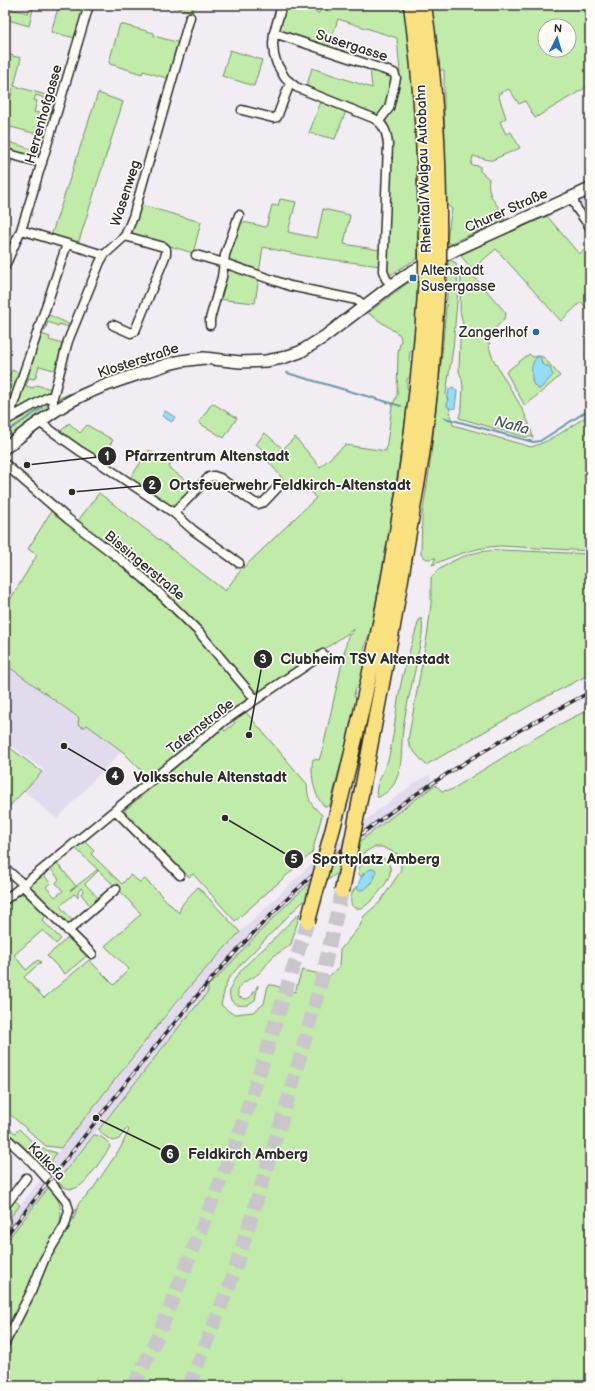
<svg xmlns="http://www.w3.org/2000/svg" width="595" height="1391" viewBox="0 0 595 1391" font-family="'Balsamiq Sans',sans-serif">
<rect width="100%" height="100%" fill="#f1edf3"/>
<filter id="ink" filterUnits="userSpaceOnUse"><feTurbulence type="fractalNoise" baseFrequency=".025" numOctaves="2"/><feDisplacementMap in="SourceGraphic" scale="8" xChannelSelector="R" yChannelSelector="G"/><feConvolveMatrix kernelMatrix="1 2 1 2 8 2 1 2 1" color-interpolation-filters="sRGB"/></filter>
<g filter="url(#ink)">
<!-- built -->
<path fill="#e2dbee" d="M590 197V223L580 209V204L582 201Z
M5 664 122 751 57 819 25 792 44 770 5 741Z
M429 775 435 785 360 840 308 884 273 918 216 979 208 985V992L178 1028 64 1173 49 1187 5 1243V1224L44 1175 54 1165 51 1161 198 977 240 932 308 867 381 808 419 780Z"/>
<!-- green -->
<path fill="#c1eba8" stroke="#768b6a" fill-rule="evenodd" d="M59 5H84L75 38 51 32Z
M169 5H194L192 12Z
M285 5H294L319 13 322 5H404C408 27 409 50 411 72 417 135 418 195 418 258L390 275 387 272 388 130 386 121 391 112 400 72 397 38 338 19 328 49 278 33Z
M431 5H590V85L535 118 525 101 519 104 509 89 498 94 506 118 500 122 506 134 511 132 520 148 492 160H489L473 156 471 165 480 166V171L489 179C486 198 500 205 505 219L447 245 448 232 452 209 447 205 444 113V70H439ZM545 26H569V50H545Z
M5 8 28 13 30 8 33 9 29 26 5 19Z
M120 24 154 33V36L180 43 170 79 143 71 142 74 110 64 109 62Z
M230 50 262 60 254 86 222 76Z
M5 54 21 58 14 86 57 98 55 102 36 95 34 100 37 101 34 112 39 113 38 115 44 116 48 104 54 107 51 112 45 137 38 135 40 131 36 130 37 134 11 127 6 141 31 149 34 139 39 140 35 153 40 155 34 157 5 149V138L10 121 6 113 13 89 5 86Z
M370 67 392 76C390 88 392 113 375 115L310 90 307 85 312 68 372 88Z
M98 93 123 102 78 244 51 236Z
M321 102 346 111 335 139 309 133Z
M5 156 13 158 5 183Z
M280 199 296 202 288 232 317 238 323 209 350 215 344 244 380 250V266L305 256 263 247 259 273 228 263 226 256 239 221 266 227 272 205 278 206Z
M141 205 201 222 193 253 133 235 130 231Z
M547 216 579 254 590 246V311L581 302 561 321 496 249 472 269 461 256 463 253Z
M450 260 456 263 458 290 453 348 446 393 453 425 531 447C552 441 571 426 590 414V551L501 546C476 547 455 555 432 565L436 558 427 559 421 555 422 516 429 472 442 354 447 297 448 261Z
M465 268 479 282 506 313C506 324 487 328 489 344 490 356 498 368 504 378 515 397 528 415 533 437H525L459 418 462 406 463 388 462 379 459 371 460 340 463 324 460 311 461 273 462 269Z
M229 269 259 277 255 303 217 299 227 270Z
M418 277 416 316 413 350 410 352 409 361 412 364 411 376 407 379V388L409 391 408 401 389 533 370 633 366 642 364 650 366 654 360 685 356 687 354 695 356 700 345 748 330 805 326 807C314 800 310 772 313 759L319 760 323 748 348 636 353 632 354 629 272 685C264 689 259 694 251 688L200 630 77 522 99 493 225 591 241 570 316 498 302 482H284L279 474 267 460 270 456 256 444 265 433 283 449 295 437 320 467 345 445 386 451 392 406 397 395 398 352 401 340 400 335 368 313 405 285Z
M47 314 71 325 69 327 59 324 58 326 48 322 45 331 42 330 41 334 50 337 49 340 63 344 58 371 39 366 35 379 29 378 26 386 33 388 36 385 52 389 49 393 17 410 15 409Z
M529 354 533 357 539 356 543 357 560 376 525 406 506 372ZM541 364 553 375 538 389 532 380 533 373Z
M12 370 21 374 14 397 5 395V380L7 381Z
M133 371 58 404 55 400 80 389Z
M47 402C48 407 45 411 41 414L42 415 5 443V423Z
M212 403 237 418 224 438 199 423Z
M69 423 80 433 87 425 113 440 100 461 59 433Z
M149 450 171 464 169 468 195 487 177 504 169 505 129 480Z
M52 510 147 585 196 633 248 697 246 702 150 779 122 751 87 725 85 727H81L78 724 79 718 5 664V608L37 555 28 549Z
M501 550 590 554V674L538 701 426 765 410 747 408 740 428 631 431 603V578C434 573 438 570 443 567 463 554 477 551 501 550Z
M421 618C425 626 420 645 418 654 414 679 406 704 403 729 401 746 403 765 396 780 393 788 386 793 379 797H377C373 788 385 769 388 760 394 738 395 716 399 694 403 669 412 644 419 620Z
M590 709V1386H5V1343L65 1225 73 1220 79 1203 92 1190 121 1147 129 1130 127 1128 119 1139 114 1141C108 1139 101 1134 99 1129L178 1028 208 992V985L216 979C246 947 275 914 308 885 348 848 392 817 435 785L442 791 451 790C496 762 541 732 590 709ZM374 847H382L398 854C401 860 402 865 400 872L380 902 364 916 360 926 340 950 339 968 329 976 302 970 295 992 273 985H268L264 1004 253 1012 236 1014 231 1013 221 1005 225 988 228 979 241 964 296 908 327 881 358 856Z
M245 711 307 784C308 801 310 804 322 815L312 853 235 921 193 874 189 877 140 828 125 815V810L223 728 225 731 235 723 232 719 242 715Z
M5 744 42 772 5 811Z
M84 841 94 851 91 854 122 884 130 875 140 882 145 879 179 913C181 902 191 895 198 887L240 932 198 977 174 1005 61 1148 46 1146 5 1110V1036L12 1028 5 1021V904C9 901 15 894 21 894 28 893 42 910 47 915L42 920 61 939 56 944 43 930 14 955 26 970 38 960 41 962 24 977 44 998 89 960 114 985 129 969 105 946 141 914 121 892 74 847Z
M376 856C383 857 388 860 390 867 391 870 390 876 388 879 385 886 368 907 361 908 346 911 350 892 357 886V889L372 883 376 874 364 873 361 877C353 867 368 859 376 856Z
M56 862 76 886 70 891 97 870 98 871 85 884 100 900 92 908 81 894 83 891 81 888 78 892V897L74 894 60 906 74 923 70 926 65 924 29 885 43 874 50 883 46 887 55 897 63 891 56 883 59 879 50 868Z
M300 913 291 944C286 949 281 951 275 955 268 960 265 969 258 974 250 981 236 982 238 996 249 1004 253 994 258 985L255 1000 247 1005C241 1006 235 1006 231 1000 222 982 258 954 269 944 279 933 289 923 300 913Z
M70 936 88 955 65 974 47 956Z
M5 1125 15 1133 19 1129 39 1148 57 1153 51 1161 54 1164 48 1171 37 1158 5 1130Z
M94 1135C100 1135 109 1141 110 1147 104 1156 86 1184 78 1187 71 1191 63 1188 58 1182V1180Z
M49 1187C62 1202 63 1213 58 1231L5 1335V1243Z
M13 1199 20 1205 5 1224V1210Z"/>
<!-- water -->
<path fill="#95ddf6" stroke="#6b96a5" d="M539 356 541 359 542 364 545 366H549L553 375 541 388 538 389 533 384C531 375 530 360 539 356Z
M453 387 457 391 455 408 451 409 447 406 449 389Z
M165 411 175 417 172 422 162 416Z
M371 869H375L376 871C374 880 369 890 359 890L357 889C359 880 363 872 371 869Z"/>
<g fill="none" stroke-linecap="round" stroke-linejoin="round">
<!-- stream -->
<path stroke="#6b96a5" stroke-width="2" d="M287 373 401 406
M445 418 533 442 540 441 590 409
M5 433 42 408"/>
<!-- highway-tunnel -->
<path stroke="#c9c6cb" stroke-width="14" stroke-dasharray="14 7" stroke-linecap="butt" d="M134 1386 160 1331 233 1150 257 1081 308 921
M189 1386 233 1276 290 1093 322 978 342 891"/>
<!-- street casing -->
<g stroke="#2b2b2b" stroke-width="11">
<path id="street" d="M282 5 274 33 273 44 274 55 277 64 285 78 296 87 373 118C384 124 387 132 388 145L383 271 386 279 392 285
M274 33 394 73 396 78 389 108 379 121
M242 110 273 118 277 117 290 83
M5 153 42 163
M572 197 577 209 590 227
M21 230 104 255
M196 255 224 263 290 286 357 300 365 306
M5 266 21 230 29 205 89 5
M113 325 131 333 135 331 166 254V249L164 247 125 236
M210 325V319L222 277 225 255 239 215
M54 411 53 404V397L68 341 100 262 104 255 125 236 133 217 190 17
M13 415 12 408 67 244
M5 421 48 397H53
M39 422 80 451 103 465 174 513 193 530 239 563
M5 464 68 519 128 565 148 582 198 631 255 699
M174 513 209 477 214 476 220 478 253 502 258 504 264 502 280 485
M116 811 180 875
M5 868 24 885
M23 886 92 954
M5 900 224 721 323 654
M68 931 116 889
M5 1137 30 1160 52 1184 66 1201 69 1210 65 1225 44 1260 31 1292 5 1343
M5 1206 26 1178"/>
</g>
<!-- secondary casing -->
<g stroke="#2b2b2b" stroke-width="14">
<path id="secondary" d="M5 448C27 431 49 413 73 400 103 384 137 375 169 364L181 361 204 358 240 362 266 361 282 358 300 352 324 337 392 285 411 272 455 250 590 189"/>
</g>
<!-- highway casing -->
<g stroke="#2b2b2b" stroke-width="17">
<path id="highway" d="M411 5C422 88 426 171 426 254
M424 5C436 86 440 167 439 248
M363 784 393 626 422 456 431 384 439 266
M341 798C383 626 417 451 426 274"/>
</g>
<!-- street -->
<use href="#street" stroke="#fdfcf7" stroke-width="8"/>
<!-- secondary -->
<use href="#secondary" stroke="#fdfcf7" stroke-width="11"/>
<!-- highway -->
<use href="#highway" stroke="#fae180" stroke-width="14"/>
<!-- rail casing -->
<g stroke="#2b2b2b" stroke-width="3.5">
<path id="rail" d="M5 1237C48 1183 90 1128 133 1074 196 995 259 919 337 854 414 789 501 739 590 692"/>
</g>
<!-- rail -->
<use href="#rail" stroke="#fdfcf7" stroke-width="2" stroke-dasharray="6" stroke-linecap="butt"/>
<!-- highway-bridge casing -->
<g stroke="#2b2b2b" stroke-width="17" stroke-linecap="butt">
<path id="highway-bridge" d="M439 266V248
M426 274V254
M342 891 363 784
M308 921 341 798"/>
</g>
<!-- highway-bridge -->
<use href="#highway-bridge" stroke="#fae180" stroke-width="14"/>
</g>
</g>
<!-- markers -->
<g fill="#1f6fb2" stroke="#fdfcf7" stroke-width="1.5">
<rect x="409" y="274" width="8" height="8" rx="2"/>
<circle cx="536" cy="332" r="4"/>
</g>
<g text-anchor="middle" stroke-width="3.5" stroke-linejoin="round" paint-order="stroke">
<!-- street labels -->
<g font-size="14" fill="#2b2b2b" stroke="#fdfcf7">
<text transform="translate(352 45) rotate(18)" y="5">Susergasse</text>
<text transform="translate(43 114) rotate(-74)" y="5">Herrenhofgasse</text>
<text transform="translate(423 169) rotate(-92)" y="5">Rheintal/Walgau Autobahn</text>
<text transform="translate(125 193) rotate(-72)" y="5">Wasenweg</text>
<text transform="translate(506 210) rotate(-24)" y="5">Churer Straße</text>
<text transform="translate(138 360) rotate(-18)" y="5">Klosterstraße</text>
<text transform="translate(145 565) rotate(40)" y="5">Bissingerstraße</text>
<text transform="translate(200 726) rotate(-38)" y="5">Tafernstraße</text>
<text transform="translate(47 1161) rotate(46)" y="5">Kalkofa</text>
</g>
<!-- poi labels -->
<g font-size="14" fill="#2b2b2b" stroke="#fdfcf7" text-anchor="start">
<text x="421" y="275">Altenstadt<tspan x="421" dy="16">Susergasse</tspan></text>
<text x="528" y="337" text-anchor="end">Zangerlhof</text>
</g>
<!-- water labels -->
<g font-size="15" font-style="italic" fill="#46585e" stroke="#fdfcf7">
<text transform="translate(512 425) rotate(15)" y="5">Nafla</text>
</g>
</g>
<!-- callouts -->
<path fill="none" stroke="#2b2b2b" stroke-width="1.5" d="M27 465L107 456M72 492L152 485M249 735L263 659M64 746L115 776M225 818L294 859M96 1118L170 1154"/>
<g fill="#2b2b2b" stroke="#fdfcf7" stroke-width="1.5">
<circle cx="27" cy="465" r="4"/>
<circle cx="72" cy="492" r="4"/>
<circle cx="249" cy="735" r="4"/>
<circle cx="64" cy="746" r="4"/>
<circle cx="225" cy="818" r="4"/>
<circle cx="96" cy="1118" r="4"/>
<circle cx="107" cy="456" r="10"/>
<circle cx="152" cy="485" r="10"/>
<circle cx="263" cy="659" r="10"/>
<circle cx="115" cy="776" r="10"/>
<circle cx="294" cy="859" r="10"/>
<circle cx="170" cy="1154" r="10"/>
</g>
<g font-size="12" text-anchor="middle" font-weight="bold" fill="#fff">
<text x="107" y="460">1</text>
<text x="152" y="489">2</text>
<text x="263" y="663">3</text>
<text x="115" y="780">4</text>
<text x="294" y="863">5</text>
<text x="170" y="1158">6</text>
</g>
<g font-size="15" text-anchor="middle" font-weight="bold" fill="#2b2b2b" stroke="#fdfcf7" stroke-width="3.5" stroke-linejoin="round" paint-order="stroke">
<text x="207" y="461">Pfarrzentrum Altenstadt</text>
<text x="290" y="490">Ortsfeuerwehr Feldkirch-Altenstadt</text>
<text x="365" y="664">Clubheim TSV Altenstadt</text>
<text x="210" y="782">Volksschule Altenstadt</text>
<text x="376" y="864">Sportplatz Amberg</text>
<text x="248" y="1159">Feldkirch Amberg</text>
</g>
<!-- margin -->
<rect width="595" height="1391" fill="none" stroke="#fdfcf7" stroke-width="20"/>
<rect x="10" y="10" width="575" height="1371" fill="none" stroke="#2b2b2b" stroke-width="1.5" filter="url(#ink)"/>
<!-- north arrow -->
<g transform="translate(557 38) rotate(5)"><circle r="19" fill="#fdfcf7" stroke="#a9a8a5"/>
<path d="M0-3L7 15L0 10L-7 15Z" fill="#1f6fb2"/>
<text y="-6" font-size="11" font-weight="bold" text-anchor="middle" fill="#2b2b2b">N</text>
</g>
</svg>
